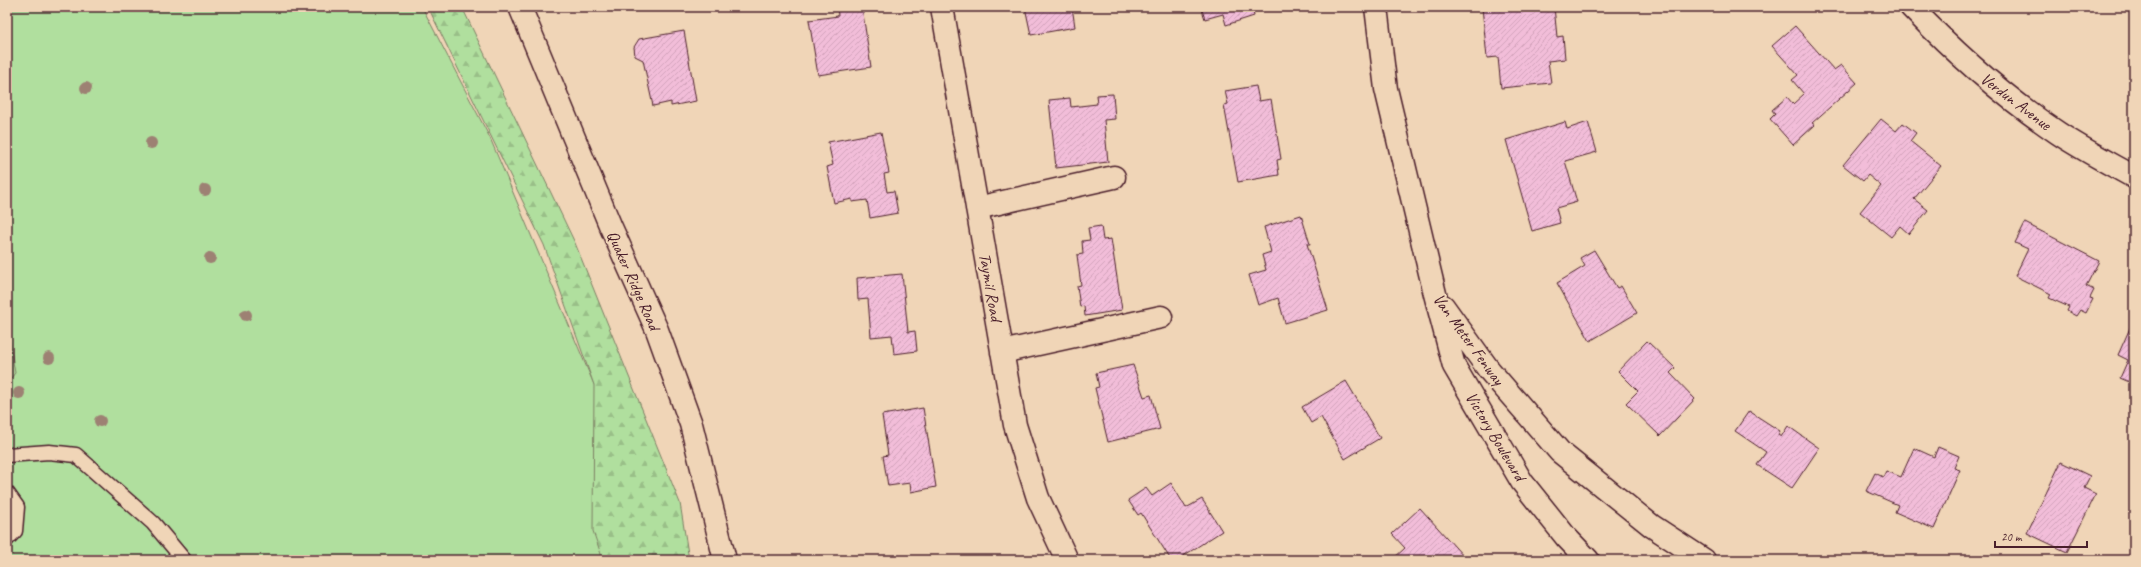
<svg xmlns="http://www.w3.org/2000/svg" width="2141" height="567" viewBox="0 0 2141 567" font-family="Caveat,sans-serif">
<defs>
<pattern id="forest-firs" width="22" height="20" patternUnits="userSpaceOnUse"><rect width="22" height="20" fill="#b0df9e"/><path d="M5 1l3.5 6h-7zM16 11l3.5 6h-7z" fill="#99bf88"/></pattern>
<pattern id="building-hatch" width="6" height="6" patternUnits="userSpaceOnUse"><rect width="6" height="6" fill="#f2bdd9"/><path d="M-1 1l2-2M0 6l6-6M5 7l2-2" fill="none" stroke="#d1a2ba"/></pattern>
</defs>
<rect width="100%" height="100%" fill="#f0d5b7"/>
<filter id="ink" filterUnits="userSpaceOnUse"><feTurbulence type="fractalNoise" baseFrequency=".025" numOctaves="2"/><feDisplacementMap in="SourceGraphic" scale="8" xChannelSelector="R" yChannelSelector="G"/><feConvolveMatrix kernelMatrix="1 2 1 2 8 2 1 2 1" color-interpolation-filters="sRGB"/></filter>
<g filter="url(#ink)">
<!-- grass -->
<path fill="#b0df9e" stroke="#7d7f64" d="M7 7H422L490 138 668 560H7Z"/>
<!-- forest -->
<path fill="url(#forest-firs)" stroke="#7d7f64" d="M428 7H462L575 243 680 503 689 560H603L593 531 594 385 544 245Z
M7 326 15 373 7 383Z"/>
<!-- building -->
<path fill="url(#building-hatch)" stroke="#4a1f2b" d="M837 7H862L871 67 818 75 809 20 838 16Z
M1025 7H1072L1075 27 1031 35Z
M1201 7H1252L1254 16 1226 25 1223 14 1205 19Z
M1482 7H1554L1557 37 1563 36 1565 59 1548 61 1551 83 1501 88 1498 57 1487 58Z
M1795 26 1834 70 1841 65 1857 83 1812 123 1815 125 1793 145 1770 119 1775 114 1772 110 1787 97 1793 104 1804 94 1792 80 1798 75 1772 46Z
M684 31 696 101 671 106V102L653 106 643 60 635 56 634 47 639 39Z
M1256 86 1259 101 1271 99 1281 159 1277 160 1279 175 1238 182 1224 105 1228 104 1225 91Z
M1113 94 1115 119 1104 120 1108 162 1056 168 1049 100 1070 98 1071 107 1097 104 1096 95Z
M1881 119 1896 131 1903 123 1916 133 1910 141 1941 166 1914 199 1928 210 1909 234 1900 226 1891 237 1860 212 1881 186 1868 175 1863 181 1843 165Z
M1565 122 1567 129 1588 122 1597 152 1565 161 1577 202 1556 208 1560 223 1532 231 1506 140Z
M881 132 889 173 884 174 887 192 894 191 898 213 870 218 867 200 852 202V199L834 203 827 167 833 165 828 142Z
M1301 215 1310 244H1307L1328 310 1285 323 1278 298 1258 305 1249 275 1266 270 1262 255 1271 252 1264 227Z
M2025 223 2099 261 2086 286 2094 290 2090 298 2093 299 2086 313 2080 310 2076 316 2067 311 2069 307 2049 298 2051 294 2015 276 2028 249 2015 243Z
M1101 226 1103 240 1111 239 1122 310 1085 316 1084 306 1080 307 1077 286 1081 285 1077 255 1083 254 1082 241 1090 240 1088 228Z
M1594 250 1617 288 1621 286 1637 313 1590 341 1557 283 1585 266 1580 258Z
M902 274 908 332 915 331 917 351 894 354 892 335 871 337 868 299 858 300 857 278Z
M2134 319V384L2120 378 2128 360 2118 355Z
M1647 341 1675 368 1670 373 1695 399 1660 436 1626 403 1638 391 1618 371Z
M1133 365 1144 397 1151 395 1160 429 1108 442 1095 388 1099 387 1096 373Z
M1346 381 1380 438 1345 459 1321 417 1311 423 1302 407Z
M923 408 936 487 911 492 910 483 888 486 883 456 888 455 882 415Z
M1749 411 1780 431 1778 435 1781 437 1788 426 1819 448 1792 488 1757 465 1766 452 1735 431Z
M1938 447 1959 456 1954 468 1960 470 1934 529 1895 512 1898 505 1866 491 1875 473 1883 477 1886 471 1901 477 1914 448 1934 457Z
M2061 462 2090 476 2084 488 2096 494 2067 552 2027 533Z
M1171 483 1186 508 1202 499 1222 531 1177 560H1171L1141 513 1138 515 1128 500 1146 488 1152 496Z
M1420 508 1464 557 1461 560H1392L1405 548 1392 534Z"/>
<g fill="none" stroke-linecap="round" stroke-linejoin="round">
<!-- lane casing -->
<g stroke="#4a1f2b" stroke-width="17">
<path id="lane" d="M7 455 49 452 76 455 153 523 184 560
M7 493 17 507 15 531 7 539"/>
</g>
<!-- street casing -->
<g stroke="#4a1f2b" stroke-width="25">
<path id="street" d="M942 7 1015 425 1038 498 1067 560
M1376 7 1386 89 1435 294 1454 366 1522 482 1566 537 1588 560
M1911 7C1956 54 2004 97 2058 133 2082 149 2109 163 2134 177
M977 208 1114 177
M1443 306 1489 370 1560 452 1652 526 1704 560
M1002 352 1161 317"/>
</g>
<!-- secondary casing -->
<g stroke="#4a1f2b" stroke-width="25">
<path id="secondary" d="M520 7 610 225 657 330 691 424 725 560"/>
</g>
<!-- lane -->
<use href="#lane" stroke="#f0d5b7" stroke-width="14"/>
<!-- street -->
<use href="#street" stroke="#f0d5b7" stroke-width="22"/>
<!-- secondary -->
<use href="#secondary" stroke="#f0d5b7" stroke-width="22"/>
</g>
<!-- trees -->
<g fill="#9d8173">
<circle cx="86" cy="88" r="6"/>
<circle cx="151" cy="143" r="6"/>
<circle cx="205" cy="190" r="6"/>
<circle cx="210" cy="258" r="6"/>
<circle cx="246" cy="315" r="6"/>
<circle cx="49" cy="358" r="6"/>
<circle cx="19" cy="393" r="6"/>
<circle cx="100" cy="421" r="6"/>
</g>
</g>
<g text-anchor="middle" stroke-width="4" stroke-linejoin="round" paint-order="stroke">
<!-- street labels -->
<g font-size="17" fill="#4a1f2b" stroke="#f0d5b7">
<text transform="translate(2016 101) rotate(37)" y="6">Verdun Avenue</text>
<text transform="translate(634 280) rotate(66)" y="6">Quaker Ridge Road</text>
<text transform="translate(991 287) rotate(80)" y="6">Taymil Road</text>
<text transform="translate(1469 339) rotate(54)" y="6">Van Meter Fenway</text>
<text transform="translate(1496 436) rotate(59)" y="6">Victory Boulevard</text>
</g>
</g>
<!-- margin -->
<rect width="2141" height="567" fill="none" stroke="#f0d5b7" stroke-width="24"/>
<rect x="12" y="12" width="2117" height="543" fill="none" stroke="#4a1f2b" stroke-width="1.5" filter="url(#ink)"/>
<!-- scale -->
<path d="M1995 541v6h92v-6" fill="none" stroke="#4a1f2b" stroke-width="2"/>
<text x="2001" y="541" font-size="12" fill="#4a1f2b" stroke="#f0d5b7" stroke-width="3" paint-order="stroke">20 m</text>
</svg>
